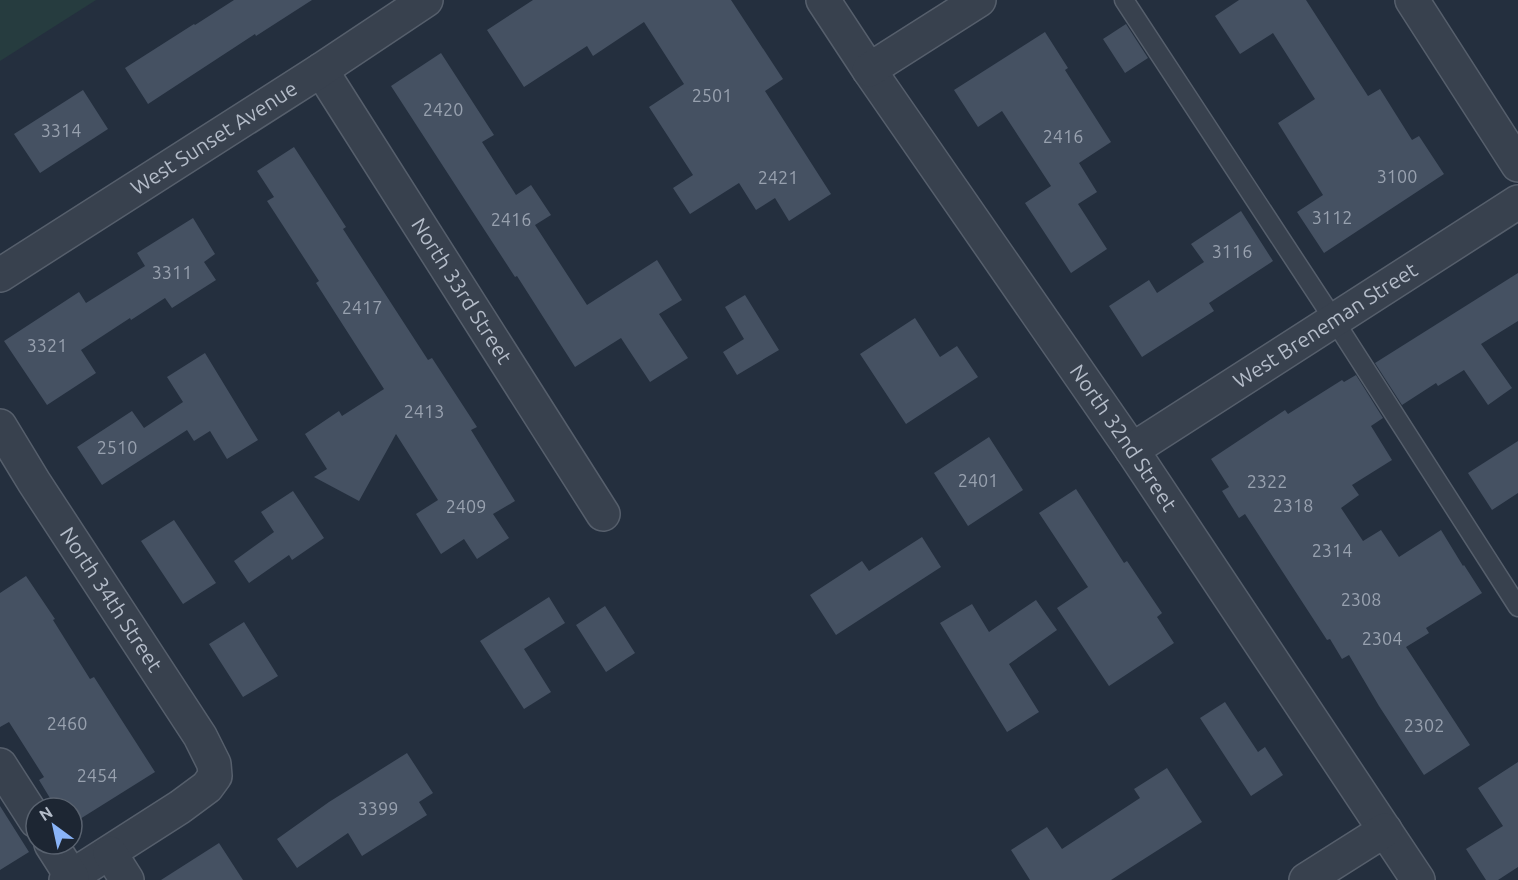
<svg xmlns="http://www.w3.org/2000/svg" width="1518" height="880" viewBox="0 0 1518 880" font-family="Ubuntu,sans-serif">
<rect width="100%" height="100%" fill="#242f3e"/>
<!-- green -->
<path fill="#263c3f" d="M0 0H96L0 61Z"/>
<!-- building -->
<path fill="#455162" d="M234 0H312L256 36 255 34 148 104 125 68 194 24 195 25Z
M533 0H731L783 79 765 91 831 194 789 221 775 198 756 210 739 183 690 214 673 188 693 175 649 107 684 84 644 22 593 56 587 46 524 87 487 30Z
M1239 0H1306L1368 96 1380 89 1412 140 1419 136 1444 174 1324 253 1297 212 1323 195 1278 123 1315 99 1273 33 1240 54 1215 16Z
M1126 24 1148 58 1125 73 1103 39Z
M1045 32 1068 68 1065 70 1111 142 1079 163 1097 192 1078 204 1107 249 1071 273 1025 203 1051 186 1002 111 978 127 954 90Z
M441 53 494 135 482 142 516 195 531 185 551 215 535 225 587 305 657 260 682 300 659 314 688 358 650 382 621 338 575 367 517 276 515 277 391 86Z
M83 90 108 129 40 173 14 134Z
M294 147 346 227 343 229 428 360 432 358 477 427 471 430 515 501 493 514 509 538 477 559 464 539 441 554 416 514 438 500 396 434 359 501 314 477 327 469 305 434 339 411 342 416 384 389 316 283 319 281 267 201 274 197 257 171Z
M1241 211 1273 261 1209 303 1214 311 1142 357 1109 306 1149 280 1157 293 1204 262 1191 244Z
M193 218 215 254 204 262 216 280 172 308 165 298 131 320 130 318 81 350 96 373 47 405 4 341 79 292 86 303 145 266 137 253Z
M1518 273V321L1481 344 1512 388 1488 405 1464 370 1438 386 1436 383 1402 405 1375 363Z
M745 295 779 350 737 375 723 352 744 339 725 307Z
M915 318 940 357 957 346 978 377 906 424 860 354Z
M205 353 258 440 227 459 210 431 194 441 187 430 102 485 77 447 132 411 144 428 183 402 167 377Z
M1356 375 1383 418 1371 426 1392 460 1352 485 1359 495 1341 508 1363 541 1381 530 1399 557 1441 530 1463 566 1464 565 1482 593 1426 628 1429 633 1406 647 1470 745 1424 775 1379 706 1349 655 1342 659 1330 639 1327 640 1245 514 1239 518 1222 491 1229 487 1211 459 1285 410 1288 414 1342 380 1344 382Z
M989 437 1023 490 968 526 934 473Z
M1518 441V493L1492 510 1468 473Z
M1076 489 1124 563 1127 561 1162 613 1157 617 1174 643 1109 686 1057 608 1088 587 1039 513Z
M293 491 324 538 292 560 289 555 249 583 234 561 274 532 261 512Z
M174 520 216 583 183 604 141 541Z
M922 537 941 567 836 635 810 595 862 561 869 571Z
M26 576 55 619 53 620 90 679 94 677 155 772 72 824V808H56L39 780 44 777 9 722 0 727V593Z
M549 597 565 623 524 649 551 692 524 709 480 641Z
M1036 600 1057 630 1009 664 1039 712 1007 732 940 623 972 604 989 632Z
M605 606 635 653 606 672 576 625Z
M244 622 278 676 243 697 209 644Z
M1225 702 1258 752 1265 747 1283 775 1251 796 1200 718Z
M407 753 433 793 419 802 427 815 362 856 348 833 297 868 277 839 329 802Z
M1518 762V867L1498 880H1486L1466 849 1503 826 1478 788Z
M1167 768 1202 822 1111 880H1030L1011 850 1047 827 1062 849 1140 798 1134 789Z
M0 806 29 852 0 870Z
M219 843 243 880H161Z"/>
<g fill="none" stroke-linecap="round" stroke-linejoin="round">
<!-- service casing -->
<g stroke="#565f6c" stroke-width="21">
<path id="service" d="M1124 0 1334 320 1518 607"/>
</g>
<!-- minor casing -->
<g stroke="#565f6c" stroke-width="36">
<g id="minor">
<path id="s1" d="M823 0 869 70 1132 450 1418 880"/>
<path d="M1412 0 1518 165"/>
<path id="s2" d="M321 70 603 514"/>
<path d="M869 70 979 0"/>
<path id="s3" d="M0 275 321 70 426 0"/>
<path id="s4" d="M0 426 34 482 200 736 214 764 215 776 207 787 180 807 66 880"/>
<path id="s5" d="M1132 450 1518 202"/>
<path d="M0 765 36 821"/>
<path d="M51 844 72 877"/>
<path d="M110 853 127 880"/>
<path d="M1306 880 1385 830"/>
</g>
</g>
<!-- service -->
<use href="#service" stroke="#38414e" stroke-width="18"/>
<!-- minor -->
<use href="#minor" stroke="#38414e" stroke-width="33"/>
</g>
<g text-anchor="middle" stroke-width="4.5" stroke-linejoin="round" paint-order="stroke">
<!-- number labels -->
<g font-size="18" fill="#98a1af">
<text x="712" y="102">2501</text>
<text x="443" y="116">2420</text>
<text x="61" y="137">3314</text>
<text x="1063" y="143">2416</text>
<text x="1397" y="183">3100</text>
<text x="778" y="184">2421</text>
<text x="1332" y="224">3112</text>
<text x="511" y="226">2416</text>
<text x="1232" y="258">3116</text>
<text x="172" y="279">3311</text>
<text x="362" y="314">2417</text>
<text x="47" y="352">3321</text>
<text x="424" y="418">2413</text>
<text x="117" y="454">2510</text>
<text x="978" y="487">2401</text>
<text x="1267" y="488">2322</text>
<text x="1293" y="512">2318</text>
<text x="466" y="513">2409</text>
<text x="1332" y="557">2314</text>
<text x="1361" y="606">2308</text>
<text x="1382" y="645">2304</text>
<text x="67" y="730">2460</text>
<text x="1424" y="732">2302</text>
<text x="97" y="782">2454</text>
<text x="378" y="815">3399</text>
</g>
<!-- street labels -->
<g font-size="21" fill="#b4bcc9" stroke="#1d2633">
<text dy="7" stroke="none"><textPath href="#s3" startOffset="254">West Sunset Avenue</textPath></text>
<text dy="7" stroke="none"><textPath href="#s2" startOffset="262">North 33rd Street</textPath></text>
<text dy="7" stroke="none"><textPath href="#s5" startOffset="230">West Breneman Street</textPath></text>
<text dy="7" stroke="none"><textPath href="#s1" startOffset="531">North 32nd Street</textPath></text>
<text dy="7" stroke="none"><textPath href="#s4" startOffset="206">North 34th Street</textPath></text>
</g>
</g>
<!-- north arrow -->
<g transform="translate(54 826) rotate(327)"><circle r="28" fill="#1d2633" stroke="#59626f" stroke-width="1.5"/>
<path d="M0-4.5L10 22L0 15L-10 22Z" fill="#8ab4f8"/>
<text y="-9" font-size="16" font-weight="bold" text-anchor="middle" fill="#b4bcc9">N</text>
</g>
</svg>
